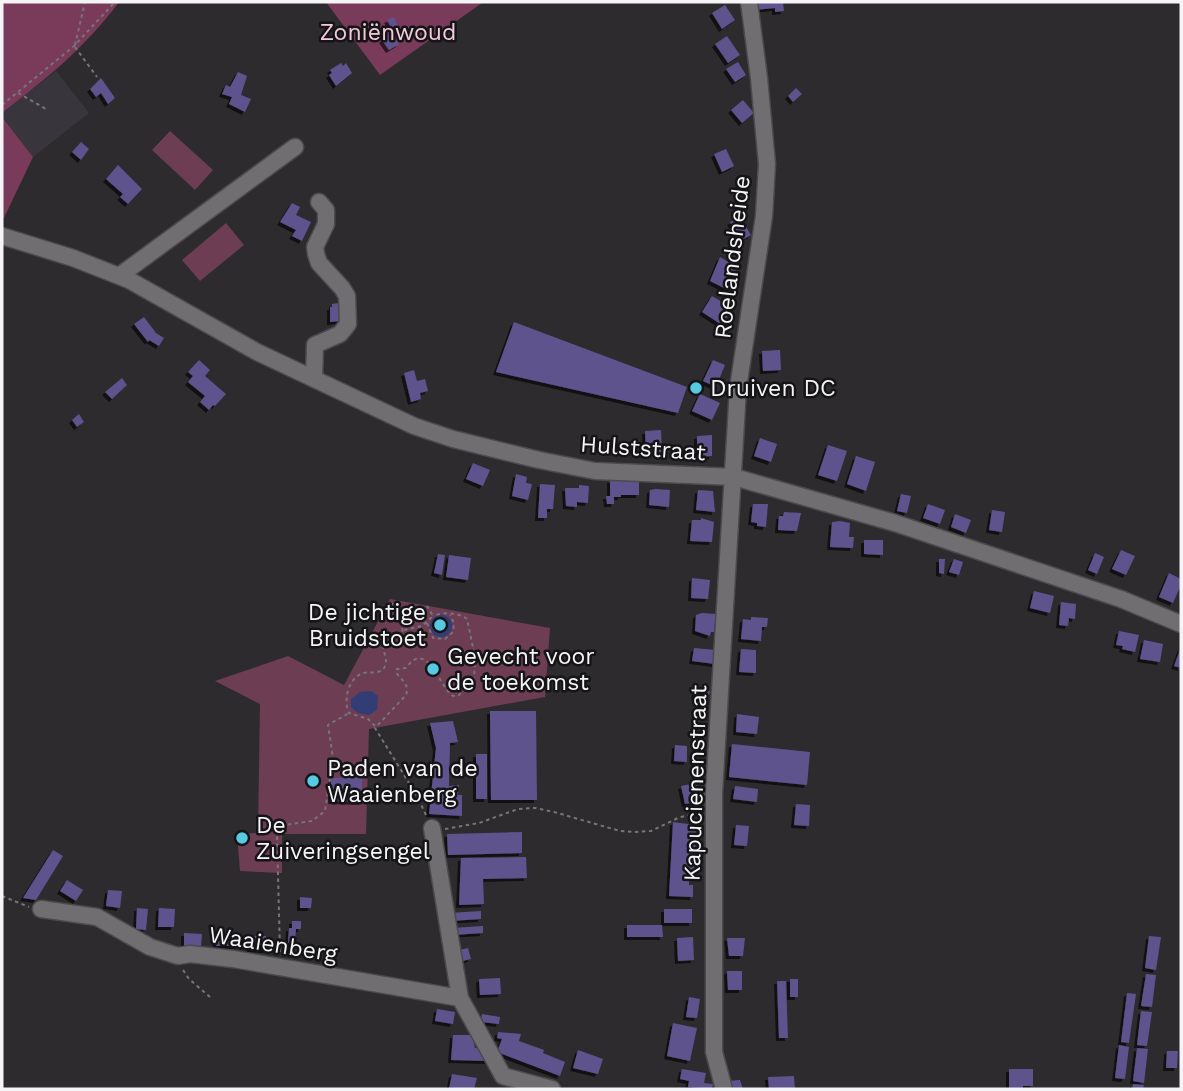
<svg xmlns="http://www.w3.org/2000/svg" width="1183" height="1091" viewBox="0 0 1183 1091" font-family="'Work Sans',sans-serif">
<defs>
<filter id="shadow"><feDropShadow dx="-3" dy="3" stdDeviation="0" flood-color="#0009"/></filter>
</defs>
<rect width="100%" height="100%" fill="#2d2b2e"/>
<!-- built -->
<path fill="#39353d" d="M56 71 89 113 33 157 2 117V113Z"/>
<!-- green -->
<path fill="#6d3d54" d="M170 131 213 170 195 190 152 150Z
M226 223 244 245 200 281 182 260Z
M390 599 550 628 545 697 369 729 366 834H282V873L240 871 237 834 258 833 260 704 215 681 288 656 344 685Z"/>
<!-- forest -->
<path fill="#7a3a5a" d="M2 2H119C85 48 47 78 2 113Z
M326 2H482V3L380 75Z
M2 117 33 157 2 222Z"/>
<!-- water -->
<path fill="#323d75" d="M430 626a11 11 0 1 1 22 0a11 11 0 1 1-22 0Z
M371 691 378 696 377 710 369 715 358 713 351 707V699L360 692Z"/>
<!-- building -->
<path fill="#5f528e" filter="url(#shadow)" d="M754 2H783L784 11 775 12V8L754 10Z
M725 5 735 20 722 29 712 13Z
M394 17 398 26 392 29 387 20Z
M391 33 399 44 389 50 382 40Z
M727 36 740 55 728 63 715 44Z
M738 62 746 75 735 82 726 69Z
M341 63 343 66 346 63 352 73 336 86 329 75 332 73 330 70Z
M238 72 247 76 241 95 251 99 245 112 229 104 232 97 222 94 226 85 230 87Z
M101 78 115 98 108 104 101 93 96 97 90 89Z
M796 88 802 94 793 102 788 96Z
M743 100 754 113 742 123 731 110Z
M81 142 89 149 81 160 72 152Z
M726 149 734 166 722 172 714 154Z
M118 165 142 189 128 204 120 197 123 194 106 179Z
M292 203 300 207 296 215 311 222 302 241 292 236 296 230 280 222Z
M740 217 751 235 740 241 730 222Z
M720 257 732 264 730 267 736 271 726 289 710 281Z
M712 296 732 308 722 325 702 312Z
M339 303 341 321 330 322V307H332V304Z
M144 317 156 333 164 338 159 346 149 340 148 342 134 324Z
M514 322 687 387 678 413 496 372Z
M780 350 781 370 763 371 762 351Z
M199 360 210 370 205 376 226 394 215 406 213 405 209 410 200 402 205 396 188 382 193 376 188 372Z
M713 360 725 365 716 387 703 381Z
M414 370 417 381 425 379 428 391 420 393 421 399 411 402 404 373Z
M122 378 127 385 112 399 105 392Z
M700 394 720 403 712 420 692 411Z
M79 414 84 422 77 427 72 420Z
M661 430 662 452 646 453 645 431Z
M712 435V456L697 457V436Z
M760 438 777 444 771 462 754 456Z
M828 445 847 451 837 481 818 475Z
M856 456 875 462 866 491 847 484Z
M473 463 490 470 483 486 466 479Z
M516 474 527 477 526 483 532 484 528 500 512 496Z
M610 480H639V495H621V497H614V504H607L606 496H610Z
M540 484 555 485 553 509H547V518H538Z
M579 485 589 486 588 503 577 502V507L566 506 565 488H579Z
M655 489 670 490 669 507 649 505 650 490Z
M698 490 713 491 715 512 696 510Z
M901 494 911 496 907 513 897 511Z
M753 504H768L766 527 757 526V523L751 522Z
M928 504 945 510 940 524 923 518Z
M992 510 1005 512 1002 532 989 530Z
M784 512 801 513 797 531 778 530 779 516H783Z
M955 514 971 520 966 533 951 527Z
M701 518 714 522 712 542 690 541 692 520H701Z
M840 521 850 523 849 537H854L853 548 830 547 832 522Z
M864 540H883V555L864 554Z
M1121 550 1135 556 1126 575 1112 569Z
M1095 553 1104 557 1097 574 1088 570Z
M438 554 445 555 442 575 434 573Z
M449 555 471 558 468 580 446 577Z
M939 559H945L944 574 939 573Z
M954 559 963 562 959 575 949 572Z
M1169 573 1181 579V585L1173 603 1159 597Z
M692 578 710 580 708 599 691 598Z
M1034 591 1054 596 1050 613 1030 608Z
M1061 602 1076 604 1075 619 1069 618 1068 626 1059 625Z
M702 613 716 614 714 632H711L710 636 695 631 696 615Z
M751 617 768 618 767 627H762L761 641 741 639 743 619 751 620Z
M1119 631 1139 635 1135 652 1122 649 1123 646 1116 645Z
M1144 640 1163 644 1160 662 1140 659Z
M1181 647V668L1174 666Z
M694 648 716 650 715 664 692 661Z
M741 649 756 650V673L739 672Z
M696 688 710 691 708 699 694 696Z
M490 711H536L537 800H491Z
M737 714 759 717 757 734 736 732Z
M453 721 458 742 450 743 449 786 459 785 458 795H462V816L429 814 436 748 430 723Z
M732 744 810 752 807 785 729 777Z
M675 745 687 746V762L674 761Z
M476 754H487V799H476Z
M331 778H362V802L331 801Z
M696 783 698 791 707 789 709 800 685 804 681 786Z
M735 786 758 789 757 802 733 799Z
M796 804 810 805 809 826 794 825Z
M673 822 696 825 694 878H689V885H693V897L669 896Z
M736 825 749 826 747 846 734 845Z
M522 832V853L448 855 447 834Z
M53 850 63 856 36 900 23 898Z
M526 857 527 878 483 879 484 904 459 905 461 858Z
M67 880 83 890 76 901 60 891Z
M108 890 122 891 120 908 106 906Z
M300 897 312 898 311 908H300Z
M137 908 148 909 146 930 136 929Z
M159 908 175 909 174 927H158Z
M664 909H692V923H664Z
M481 911V919L450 921 449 913Z
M292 921H301V929H296L295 943H288L289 928H292Z
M627 925H662L663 937H627Z
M483 926V933L453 935V928Z
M216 932H238L239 946H216Z
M184 933 202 934 201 947H184Z
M250 936H266V950L250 949Z
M1149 936 1161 937 1156 970 1145 968Z
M693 937 694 960 678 961 677 938Z
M727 938H745L743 956H729Z
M468 948 471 959 458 962 455 951Z
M727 971H742V990H728Z
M1146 974 1156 975 1152 1007 1141 1006Z
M500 978 501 994 480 995 479 979Z
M790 979H798V997H790Z
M777 981H786L788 1038H779Z
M1127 993 1136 994 1129 1043 1121 1042Z
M689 997 700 999 697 1018 686 1017Z
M437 1009 455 1012 453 1024 435 1021Z
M1141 1011 1152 1012 1147 1046 1137 1045Z
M482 1014 500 1017 499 1024 481 1022Z
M673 1023 697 1028 690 1061 667 1056Z
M498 1032 521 1034 519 1041 544 1050 543 1053 565 1062 560 1076 497 1052 502 1039 497 1038Z
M453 1035H472L475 1048H486L488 1061 451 1060Z
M1119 1045 1129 1047 1125 1079 1115 1078Z
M1137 1048 1148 1049 1144 1083 1133 1081Z
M578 1050 603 1059 598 1074 573 1068Z
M1167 1051H1178L1177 1068H1166Z
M682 1069 706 1073 704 1083 713 1084 712 1089 688 1087 689 1081 680 1079Z
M1009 1069H1033V1086H1023V1089H1009Z
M452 1074 477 1078 474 1089H449Z
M794 1076 795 1089H769L768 1077Z
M740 1080 743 1089H729L727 1081Z
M1133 1084 1144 1085 1143 1089H1132Z"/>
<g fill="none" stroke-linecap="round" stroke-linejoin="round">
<!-- minor casing -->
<g stroke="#4b4a4c" stroke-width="19">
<path id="minor" d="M2 236 73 258 129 280 257 352 414 426 453 439 539 460 595 471 734 477 895 523 1121 599 1181 624
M119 276 295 147
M314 379 315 345 340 334 348 324 347 296 342 288 319 263 316 254 315 247 326 224V210L319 202
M432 828 460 998 503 1076
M41 909 97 917 150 947 178 956 190 954 233 959 460 998
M503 1076 552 1089
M724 1089 714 1052V793L738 388 764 216 767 164 759 78 749 2"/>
</g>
<!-- path -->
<path stroke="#777578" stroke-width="2" stroke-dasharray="3.5 3.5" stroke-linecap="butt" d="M75 45 85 2
M75 47 97 77
M18 93 46 109
M2 105 74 46 115 2
M427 623 433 638 445 639 453 632 454 623 450 615
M404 630 422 626 433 616 427 606
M375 726 368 719 349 713C343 701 348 678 363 673 370 671 379 675 384 668 389 661 383 653 383 646L403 633 401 623 392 608 393 600
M426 815 417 796 375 728 406 695C410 683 401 681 396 672L397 669 406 668C427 638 439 687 453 696L459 695 474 680 475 657 467 619C458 612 442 612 433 616
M445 829 479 823 518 809 535 808 554 812 620 831 634 832 651 831 680 817 699 814
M2 896 29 907
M280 952 277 835 284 825 312 821 325 811 333 758 328 725 349 713
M183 970 189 979 210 997"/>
<!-- minor -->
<use href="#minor" stroke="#706e71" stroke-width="16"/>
</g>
<!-- markers -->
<g fill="#57c9e2" stroke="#151416" stroke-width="2.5">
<circle cx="696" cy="388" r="7"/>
<circle cx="440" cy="625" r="7"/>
<circle cx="433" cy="669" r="7"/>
<circle cx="313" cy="781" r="7"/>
<circle cx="242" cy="838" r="7"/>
</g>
<g text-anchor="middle" stroke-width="5" stroke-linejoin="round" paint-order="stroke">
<!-- park labels -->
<g font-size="23" fill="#f3cadb" stroke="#151416">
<text x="388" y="40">Zoniënwoud</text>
</g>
<!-- street labels -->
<g font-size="23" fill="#f5f4f6" stroke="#151416">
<text transform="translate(732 257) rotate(-83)" y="8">Roelandsheide</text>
<text transform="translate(643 448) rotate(4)" y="8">Hulststraat</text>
<text transform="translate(695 783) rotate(-88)" y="8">Kapucienenstraat</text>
<text transform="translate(273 944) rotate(9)" y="8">Waaienberg</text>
</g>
<!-- poi labels -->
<g font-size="23" fill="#f5f4f6" stroke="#151416" text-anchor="start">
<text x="710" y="396">Druiven DC</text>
<text x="426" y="620" text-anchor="end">De jichtige<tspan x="426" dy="26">Bruidstoet</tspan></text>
<text x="447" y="664">Gevecht voor<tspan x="447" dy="26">de toekomst</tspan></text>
<text x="327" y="776">Paden van de<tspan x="327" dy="26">Waaienberg</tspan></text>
<text x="256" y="833">De<tspan x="256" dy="26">Zuiveringsengel</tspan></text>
</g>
</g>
<!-- border -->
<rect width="1183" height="1091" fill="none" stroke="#f5f4f6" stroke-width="7"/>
</svg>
